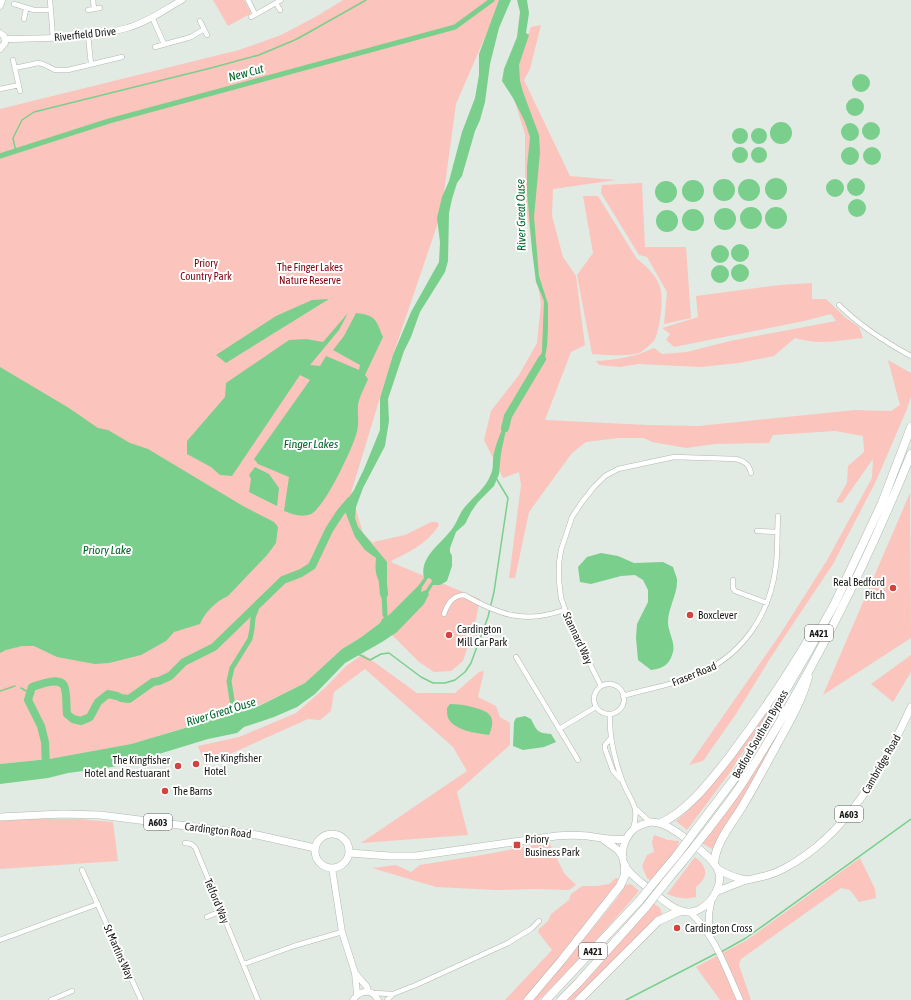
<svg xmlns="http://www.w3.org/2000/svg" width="911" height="1000" viewBox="0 0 911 1000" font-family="'Asap Condensed',sans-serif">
<rect width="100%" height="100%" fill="#e1ebe3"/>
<!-- green -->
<path fill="#fbc4bd" d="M213 0H244L251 12 250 14 228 26Z
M343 0H501L456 104 441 214 393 355 351 493 363 533 375 545 373 542 405 535 431 522H437L439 525C427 544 409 552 391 561L393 563 480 599 475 624 463 661 451 671 434 672 419 662 380 623 360 638 342 649 305 683 260 705 131 744 49 759 0 764V109L239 50 281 35 317 16Z
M541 25 530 69 524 80 570 176 616 180 553 189 552 216 563 257 576 276 585 345 571 352 545 420 647 425 699 426 855 410 891 411 900 405 888 360 911 373V396L907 409 876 481 833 564 771 657 736 714 703 761 689 765 779 636 826 562 872 478 873 459 842 503 836 502 847 483 848 466 864 452 863 436 835 431 773 435 769 443 715 444 686 448 652 442 644 438H618L586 442 572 453 529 512 515 578H509L521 485 519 472 503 478 484 440 491 411 519 375 537 343 541 304 525 201V134L509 83 531 27Z
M642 183 645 247H686L691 318 664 324 667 292 647 257 639 255 601 193 602 185Z
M583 196H598L637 259C645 264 658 278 660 287 664 300 660 327 655 339 653 343 645 349 641 352 632 357 602 355 592 354L577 275 593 253Z
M812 283V299H826L846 318 859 327 863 338C839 341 818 345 795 338L774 356 739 363 701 367 638 364 620 367 599 365 596 361C616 360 635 357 654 348L662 354 687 352 730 341 836 321 831 314 804 321 674 347 666 340 670 334 662 328 698 317 696 296 780 285Z
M910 493 911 638 823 695Z
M363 654 417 693H455L479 672 484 671 478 697 496 706 500 717 510 723V745L457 792 468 835 361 843 467 771 453 747 365 669 334 692 331 711 320 720 308 719 228 755 205 764 198 746 239 737 296 713 326 687 345 667Z
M911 655V672L893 702 871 684Z
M783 687 785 688 728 775 687 830 676 821 688 811 709 788Z
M781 727 750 787 715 848 712 849 702 843Z
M27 819H78L113 822 118 861 0 869V821Z
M654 835 668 840 679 841 677 849 651 881 647 878 642 866 647 855 654 852 652 842Z
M549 842 564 873 576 885 569 890 534 889 496 890 436 887 372 868 396 865 411 872 420 865 488 854Z
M695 857C708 867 709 877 696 887V897C685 900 677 898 667 894Z
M860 858 875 889 876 898 859 902 850 890 841 888 741 959 739 965 751 1000H720L696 967 747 940Z
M616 878 619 879 616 887 558 960 523 1000H505L552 950 538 932 539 929 548 921 551 914 569 900 571 894 582 886H597L609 884Z
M631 884 639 891C607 929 574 965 539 1000H531L571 955 618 897 625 885Z
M653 903 660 908 663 916 573 1000H563Z"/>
<!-- water -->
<path fill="#7acf8c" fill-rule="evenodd" d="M499 0H511L499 28 490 64 485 102 480 120 475 131 462 176 457 183 452 199 449 213 448 261 445 272 420 312 411 337 404 351 388 399 389 421 385 446 363 488 356 507 355 518 358 527 387 562V579L385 585 382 586C375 576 375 569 376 558L365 550 355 537 343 506 354 490 364 469 380 430V398L393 355 411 312 439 262 440 242 437 218 442 197 449 181 462 132 475 98 479 75V54Z
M517 0H527L529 13 526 33 529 35 519 65 520 81 523 92 539 135 540 152 534 217 539 276 548 304V328L547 346 544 363 526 388 537 369 542 351 544 301 536 282 532 250 527 192V167L530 137 525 122 513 98 502 81 504 69 517 37 520 12Z
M852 83a9 9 0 1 1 18 0a9 9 0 1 1-18 0Z
M846 107a9 9 0 1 1 18 0a9 9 0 1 1-18 0Z
M862 131a9 9 0 1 1 18 0a9 9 0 1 1-18 0Z
M770 133a11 11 0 1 1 22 0a11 11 0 1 1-22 0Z
M841 132a9 9 0 1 1 18 0a9 9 0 1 1-18 0Z
M751 136a8 8 0 1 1 16 0a8 8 0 1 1-16 0Z
M732 136a8 8 0 1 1 16 0a8 8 0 1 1-16 0Z
M841 156a9 9 0 1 1 18 0a9 9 0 1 1-18 0Z
M863 156a9 9 0 1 1 18 0a9 9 0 1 1-18 0Z
M751 155a8 8 0 1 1 16 0a8 8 0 1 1-16 0Z
M732 155a8 8 0 1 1 16 0a8 8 0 1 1-16 0Z
M847 187a9 9 0 1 1 18 0a9 9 0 1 1-18 0Z
M765 189a11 11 0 1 1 22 0a11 11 0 1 1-22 0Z
M826 188a9 9 0 1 1 18 0a9 9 0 1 1-18 0Z
M738 190a11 11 0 1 1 22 0a11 11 0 1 1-22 0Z
M713 190a11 11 0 1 1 22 0a11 11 0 1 1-22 0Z
M682 191a11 11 0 1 1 22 0a11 11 0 1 1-22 0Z
M655 192a11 11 0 1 1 22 0a11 11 0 1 1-22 0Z
M848 208a9 9 0 1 1 18 0a9 9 0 1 1-18 0Z
M765 218a11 11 0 1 1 22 0a11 11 0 1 1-22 0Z
M740 218a11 11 0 1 1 22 0a11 11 0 1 1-22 0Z
M714 219a11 11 0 1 1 22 0a11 11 0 1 1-22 0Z
M682 220a11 11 0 1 1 22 0a11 11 0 1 1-22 0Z
M656 221a11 11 0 1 1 22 0a11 11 0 1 1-22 0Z
M731 253a9 9 0 1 1 18 0a9 9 0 1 1-18 0Z
M711 254a9 9 0 1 1 18 0a9 9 0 1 1-18 0Z
M731 273a9 9 0 1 1 18 0a9 9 0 1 1-18 0Z
M711 274a9 9 0 1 1 18 0a9 9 0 1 1-18 0Z
M329 299 226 363 216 355 276 316 312 300Z
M348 313 339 330 310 365 320 366 326 356 359 370 360 365 333 350 344 336 356 313C376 315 376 320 383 337L365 375 368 379C365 387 359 397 358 405 357 415 360 423 356 435 351 451 325 507 311 514 302 518 292 514 284 511L289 477 258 464 254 459 310 380 300 375 232 476 220 475 211 467 187 454V441L225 397 226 383 289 340 306 339 323 342Z
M0 367 69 408 98 428 108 430 130 443 148 449 243 506 274 522 278 527 276 543 267 555 228 596C216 601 205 612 200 624L174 632 166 641 141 655 109 663 95 664 57 657 34 646H22L6 650 0 653Z
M509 416 501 453 499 474 494 486 478 502 471 512 465 524 456 532 450 548V552L452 556V566L447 581 440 585H433L428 593 429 594 424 604 397 632 382 642 345 663 315 694 297 707 274 717 244 727 237 733 208 739 136 761 112 767 68 773 48 778 0 784V764L49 759 131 744 259 706 305 683 342 649 360 638 380 623 383 618 389 615 419 585 424 578C419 557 441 544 452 529 457 523 459 514 464 508 473 497 486 488 491 474 494 468 492 460 494 453 497 440 503 427 509 416ZM428 578 431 579 432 581 426 590 421 592 422 587Z
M255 467 269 474 279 488 277 506 249 492 251 479 249 475Z
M601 553 618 556 634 563 663 562 673 567C674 571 676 575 677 579 678 594 668 607 668 622 668 633 677 644 672 655 669 666 660 669 651 670L638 660 636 638 637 624 648 602V590L643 580 635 575 621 576 591 584 580 582 578 567 587 557Z
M450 704C458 704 465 705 472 707 490 711 497 717 489 735 476 733 455 731 448 718 447 715 447 711 447 708Z
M525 716 531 719C537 731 537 733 551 734L556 742 544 747 523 750 513 746 514 722 516 718Z"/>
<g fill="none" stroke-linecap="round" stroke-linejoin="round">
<!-- stream -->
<path stroke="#7acf8c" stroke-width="1.5" d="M16 152 13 138 22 120 34 112 211 68 259 55 297 39 366 0
M358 654 370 660 381 654 389 653 421 677 433 683H445L455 680 465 672 471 663 488 617 494 592 508 498 496 478
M21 688 30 693
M0 691 15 686
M721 952 746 938 911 819
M626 1000 717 953"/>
<!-- canal -->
<path stroke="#7acf8c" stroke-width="5" d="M0 156 109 121 455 27 492 0
M384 594 385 615
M235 719 229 681 232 668 250 639 252 629 253 618 258 604"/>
<!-- river -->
<path stroke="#7acf8c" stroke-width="8" d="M505 428 508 416 542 359
M382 574 384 594
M46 766 45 742 41 726 28 700 32 687C41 684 63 675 65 689 67 697 66 706 67 714L73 719 81 721 90 717 98 702 108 694 117 696 121 698 129 699 153 682 159 681 170 676 184 662 214 647 283 580 301 573 312 566 329 530 340 513 350 501"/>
<!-- minor casing -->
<g stroke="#b0b9b1" stroke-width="5.5">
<path id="minor" d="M50 0 53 38
M93 0 94 9
M248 0 255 14
M276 3 280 10
M14 4 34 10H51
M88 10 100 8
M152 17 164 44
M251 17 281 0
M24 19 26 9
M200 21 207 35
M88 35 91 64
M155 47 191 37 204 29
M13 60 20 91
M15 68 38 63 43 64 55 70H68L122 57
M0 89 19 85
M839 305C858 324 887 343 911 356
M757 531 777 532
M733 580V588L735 591 767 603
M444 614C448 603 452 596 464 595 500 615 524 624 564 610
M516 657 578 760
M594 699a15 15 0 1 1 30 0a15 15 0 1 1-30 0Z
M601 686 571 626 561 598 559 581V563L561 550 572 517 582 502 594 487 605 476 618 469 674 457 736 459C744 461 749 464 751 473
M623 696C645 689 669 686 691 677 740 659 770 617 776 565 778 549 777 532 778 516
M610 714C609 735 614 757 621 777 628 800 641 803 633 829
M559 729 596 707
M611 738 605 745V749L613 771 620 779
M636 809 650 822
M185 843 191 844 195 847 258 1000
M82 870 141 1000
M207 917 221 911
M0 940 98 904
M244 964 294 946 342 932
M372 993 393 994
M51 1000 72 991
M387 1000 393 994 416 985 508 943 531 929 539 921"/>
</g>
<!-- tertiary casing -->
<g stroke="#b0b9b1" stroke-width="7">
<path id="tertiary" d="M0 6 2 0
M0 33 4 36 5 43 0 49
M5 39C45 38 88 39 127 28 146 23 164 10 182 0
M332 868 342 932 355 973 357 994
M690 912C715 935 726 969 740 1000
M709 934V914L712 898
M355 973 367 987 368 992
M353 1000C360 990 372 988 378 1000"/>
</g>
<!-- primary casing -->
<g stroke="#b0b9b1" stroke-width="8">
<path id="primary" d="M0 817 62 814 100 815 257 835 315 848
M650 822C654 822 659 823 662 824 675 829 711 856 717 868 725 882 713 902 700 909 695 912 687 913 682 911 671 908 660 898 652 891 643 884 631 876 625 866 619 854 624 838 634 829 638 825 645 824 650 822Z
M315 851a17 17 0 1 1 34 0a17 17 0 1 1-34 0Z
M604 840 618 850 623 857
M349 853 390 856H416L556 836C566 835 577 835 588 836 603 838 611 841 626 839
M718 869C727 875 736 878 747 880
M716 892C726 888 737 883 747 880 761 877 773 875 785 868 847 835 883 769 911 707"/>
</g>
<!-- trunk casing -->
<g stroke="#b0b9b1" stroke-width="9">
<path id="trunk" d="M661 823C689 810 711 780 730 756 760 716 788 675 813 632
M700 824 734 779 808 652 835 603 882 503 911 427
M707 831C719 815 732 799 743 782 809 679 865 568 911 454
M714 863C716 842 731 825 742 807 754 787 765 766 776 746 788 724 802 701 808 677
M661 874 677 855
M669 878 684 860
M528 1000 561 961 620 886 625 875V866
M546 1000 639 901
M561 1000 578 983 646 907
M579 1000 658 921 680 911"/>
</g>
<!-- minor -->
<use href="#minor" stroke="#fff" stroke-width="4.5"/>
<!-- tertiary -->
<use href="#tertiary" stroke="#fff" stroke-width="6"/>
<!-- primary -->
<use href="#primary" stroke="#fff" stroke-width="7"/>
<!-- trunk -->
<use href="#trunk" stroke="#fff" stroke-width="8"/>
<!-- trunk-bridge casing -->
<g stroke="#b0b9b1" stroke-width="9" stroke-linecap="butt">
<path id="trunk-bridge" d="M677 855 700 824
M684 860 707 831
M639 901 661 874
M646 907 669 878"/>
</g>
<!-- trunk-bridge -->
<use href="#trunk-bridge" stroke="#fff" stroke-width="8"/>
</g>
<!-- markers -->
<g fill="#d2443f" stroke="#fff" stroke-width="1.5">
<circle cx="893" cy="588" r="4"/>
<circle cx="690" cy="615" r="4"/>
<circle cx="449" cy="635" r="4"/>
<circle cx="196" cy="764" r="4"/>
<circle cx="178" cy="766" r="4"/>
<circle cx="165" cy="791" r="4"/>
<rect x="513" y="841" width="8" height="8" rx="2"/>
<circle cx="677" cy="928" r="4"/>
</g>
<g text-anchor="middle" stroke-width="4" stroke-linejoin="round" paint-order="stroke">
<!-- shield labels -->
<g fill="#fff" stroke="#5e605e" stroke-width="1">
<rect x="805" y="625" width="28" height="16" rx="3"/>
<rect x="835" y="806" width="28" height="16" rx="3"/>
<rect x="144" y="814" width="28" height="16" rx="3"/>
<rect x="579" y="943" width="28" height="16" rx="3"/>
</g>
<g font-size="10" font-weight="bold" fill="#191c19">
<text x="819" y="637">A421</text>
<text x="849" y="818">A603</text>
<text x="158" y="826">A603</text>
<text x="593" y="955">A421</text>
</g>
<!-- street labels -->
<g font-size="11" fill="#191c19" stroke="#fff">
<text transform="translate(85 34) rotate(-6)" y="4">Riverfield Drive</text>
<text transform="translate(578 638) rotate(65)" y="4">Stannard Way</text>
<text transform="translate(694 674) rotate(-22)" y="4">Fraser Road</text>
<text transform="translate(760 734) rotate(-60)" y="4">Bedford Southern Bypass</text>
<text transform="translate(881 764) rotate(-60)" y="4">Cambridge Road</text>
<text transform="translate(218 830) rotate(7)" y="4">Cardington Road</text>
<text transform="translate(217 901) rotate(67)" y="4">Telford Way</text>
<text transform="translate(119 952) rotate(66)" y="4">St Martins Way</text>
</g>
<!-- park labels -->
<g font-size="11" fill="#85020e" stroke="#fff">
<text x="206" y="267">Priory<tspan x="206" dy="13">Country Park</tspan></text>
<text x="310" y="271">The Finger Lakes<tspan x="310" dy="13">Nature Reserve</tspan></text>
</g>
<!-- poi labels -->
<g font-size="11" fill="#191c19" stroke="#fff" text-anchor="start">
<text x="885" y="586" text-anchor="end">Real Bedford<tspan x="885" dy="13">Pitch</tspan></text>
<text x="698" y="619">Boxclever</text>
<text x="457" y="633">Cardington<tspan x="457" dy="13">Mill Car Park</tspan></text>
<text x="204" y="762">The Kingfisher<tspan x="204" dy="13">Hotel</tspan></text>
<text x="170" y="764" text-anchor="end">The Kingfisher<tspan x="170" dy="13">Hotel and Restuarant</tspan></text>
<text x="173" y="795">The Barns</text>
<text x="525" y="843">Priory<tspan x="525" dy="13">Business Park</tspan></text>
<text x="685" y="932">Cardington Cross</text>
</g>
<!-- water labels -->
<g font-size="12" font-style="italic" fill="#00672b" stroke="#fff">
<text transform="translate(246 73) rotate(-15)" y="4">New Cut</text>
<text transform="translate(521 215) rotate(-91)" y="4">River Great Ouse</text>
<text x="311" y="448">Finger Lakes</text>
<text x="107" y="554">Priory Lake</text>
<text transform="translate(221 712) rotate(-17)" y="4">River Great Ouse</text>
</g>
</g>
</svg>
